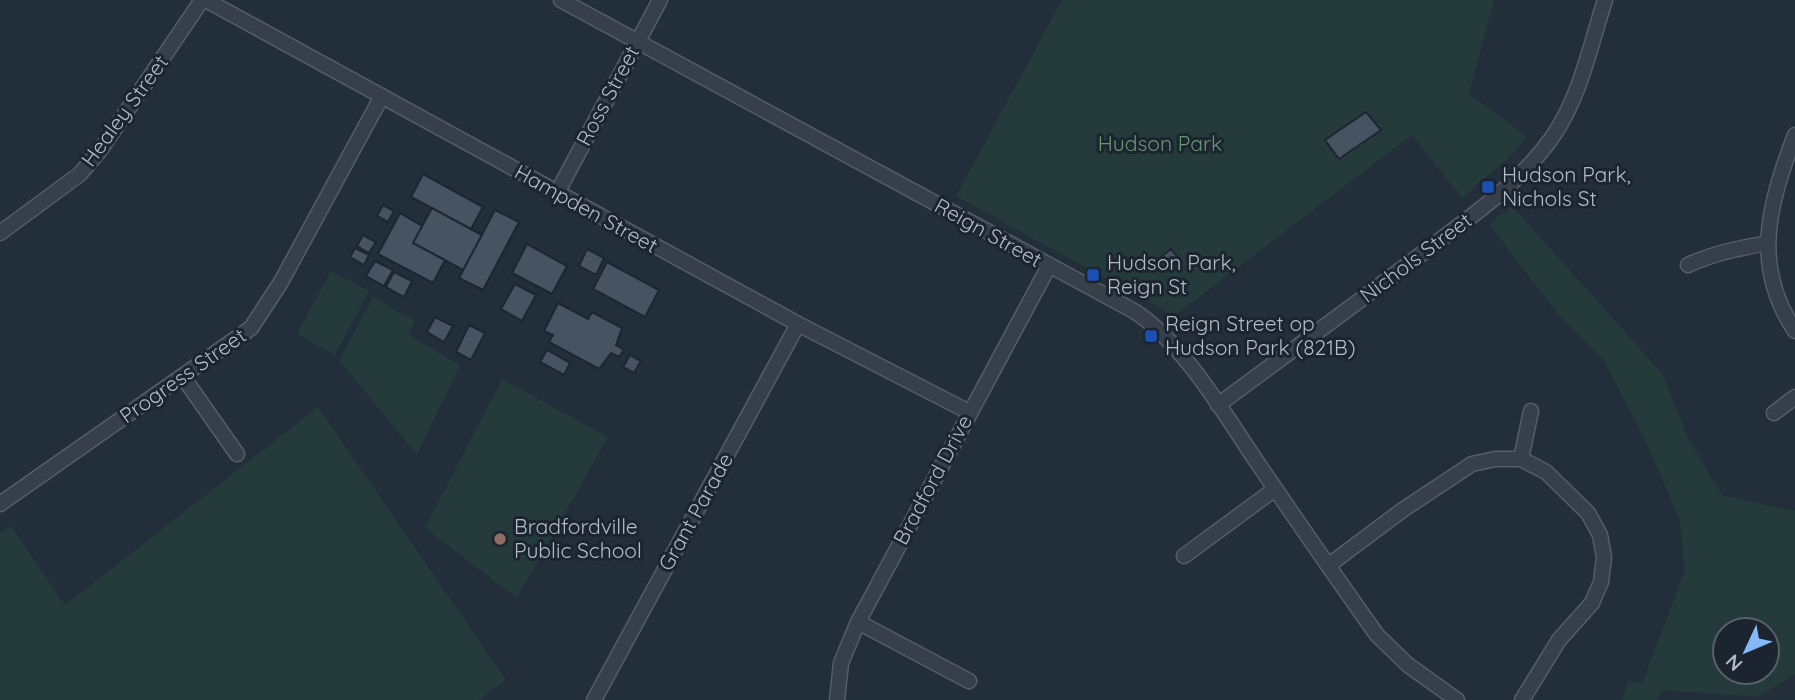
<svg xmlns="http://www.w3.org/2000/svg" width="1795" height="700" viewBox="0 0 1795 700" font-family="Quicksand,sans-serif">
<rect width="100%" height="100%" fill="#222e3a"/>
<!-- green -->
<path fill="#243a3b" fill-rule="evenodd" d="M1062 0H1494L1469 94 1527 136 1514 153 1462 198 1412 135 1174 316 956 196Z
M1512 206 1662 373 1689 440 1722 495 1792 511 1795 509V674L1758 697 1661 690 1658 700H1622L1628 681 1642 684 1685 570 1680 520 1641 431 1602 358 1557 313 1489 224ZM1725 630H1767V672H1725Z
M331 271 369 291 335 355 297 334Z
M373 297 415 321 408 334 460 365 417 455 339 360Z
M502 379 608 437 517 598 425 528Z
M318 407 506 680 479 700H0V533L11 526 65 605Z"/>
<!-- building -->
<path fill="#465361" stroke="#1d2631" stroke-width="2" d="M1366 112 1381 130 1339 159 1325 140Z
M423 174 483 207 471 229 411 197Z
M383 205 394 211 388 222 377 216Z
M432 208 482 235 463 270 413 243Z
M495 210 519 222 483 290 459 278Z
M400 213 422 226 413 243 445 260 433 283 378 254Z
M363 235 376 242 369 253 357 246Z
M527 244 567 266 552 294 512 273Z
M355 248 369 255 364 265 350 257Z
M587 249 604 258 596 275 579 266Z
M1171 249 1180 260 1170 268 1161 257Z
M375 261 393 270 384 286 366 276Z
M607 262 659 290 645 317 593 289Z
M394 272 412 281 404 297 386 287Z
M515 284 536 295 522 321 501 309Z
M558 303 588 319 592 312 622 328 616 345 624 350 619 357 611 353 599 369 549 342 553 335 544 331Z
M435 317 453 326 444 342 427 332Z
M469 325 485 333 471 360 456 352Z
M547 350 570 363 564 375 540 362Z
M630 355 641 361 634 373 623 367Z"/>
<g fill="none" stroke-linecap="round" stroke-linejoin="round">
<!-- street casing -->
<g stroke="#545d68" stroke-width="17">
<path id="street" d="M206 0 798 324 969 412
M561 0 1134 311C1185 344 1226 417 1261 468 1299 524 1338 580 1377 635L1408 665 1457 700
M1795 135C1769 204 1751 265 1795 331
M557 193 660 0
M0 233 80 174 101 149 202 0
M1688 265C1714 253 1740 248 1768 243
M183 377 237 454
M1218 405C1287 354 1356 304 1424 252 1469 218 1517 186 1551 139 1580 99 1590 46 1605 0
M1774 413 1795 397
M1521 459 1531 411
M0 504 251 328 281 282 382 96
M1184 556 1275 489
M1329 565 1404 509 1472 464 1495 459H1521L1546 472 1588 513 1600 535 1604 557 1601 582 1592 603 1559 640 1522 700
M858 622 969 681
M594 700 798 324
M837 700 841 663 858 622 1049 266"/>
</g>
<!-- street -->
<use href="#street" stroke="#363f4a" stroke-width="14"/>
</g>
<!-- markers -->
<g fill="#1a4fb4" stroke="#1b242f" stroke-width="2.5">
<rect x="1481" y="180" width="14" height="14" rx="3.5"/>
<rect x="1086" y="268" width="14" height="14" rx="3.5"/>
<rect x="1144" y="329" width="14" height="14" rx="3.5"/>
</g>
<circle fill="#8d6e63" stroke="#1b242f" stroke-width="2.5" cx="500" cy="539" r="7"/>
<g text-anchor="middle" stroke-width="6" stroke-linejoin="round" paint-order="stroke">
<!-- street labels -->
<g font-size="21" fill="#b1bac6" stroke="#1b242f">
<text transform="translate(608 96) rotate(-62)" y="7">Ross Street</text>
<text transform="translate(125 111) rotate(-54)" y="7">Healey Street</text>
<text transform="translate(586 209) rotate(29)" y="7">Hampden Street</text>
<text transform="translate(988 233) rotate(29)" y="7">Reign Street</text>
<text transform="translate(1416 258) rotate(-37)" y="7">Nichols Street</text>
<text transform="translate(183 376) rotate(-35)" y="7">Progress Street</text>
<text transform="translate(933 480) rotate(-62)" y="7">Bradford Drive</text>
<text transform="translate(696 512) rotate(-61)" y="7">Grant Parade</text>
</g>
<!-- park labels -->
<g font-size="21" fill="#689771" stroke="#1b242f">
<text x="1160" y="151">Hudson Park</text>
</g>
<!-- poi labels -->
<g font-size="21" fill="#b1bac6" stroke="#1b242f" text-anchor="start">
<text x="1502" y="182">Hudson Park,<tspan x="1502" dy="24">Nichols St</tspan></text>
<text x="1107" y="270">Hudson Park,<tspan x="1107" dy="24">Reign St</tspan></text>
<text x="1165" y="331">Reign Street op<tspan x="1165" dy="24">Hudson Park (821B)</tspan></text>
<text x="514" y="534">Bradfordville<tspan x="514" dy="24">Public School</tspan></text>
</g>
</g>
<!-- north arrow -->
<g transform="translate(1746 651) rotate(226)"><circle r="33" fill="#1b242f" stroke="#57606b" stroke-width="2"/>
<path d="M0-5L12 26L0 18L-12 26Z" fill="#86b7f6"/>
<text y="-10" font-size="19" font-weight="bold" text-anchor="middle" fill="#b1bac6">N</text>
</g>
</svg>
